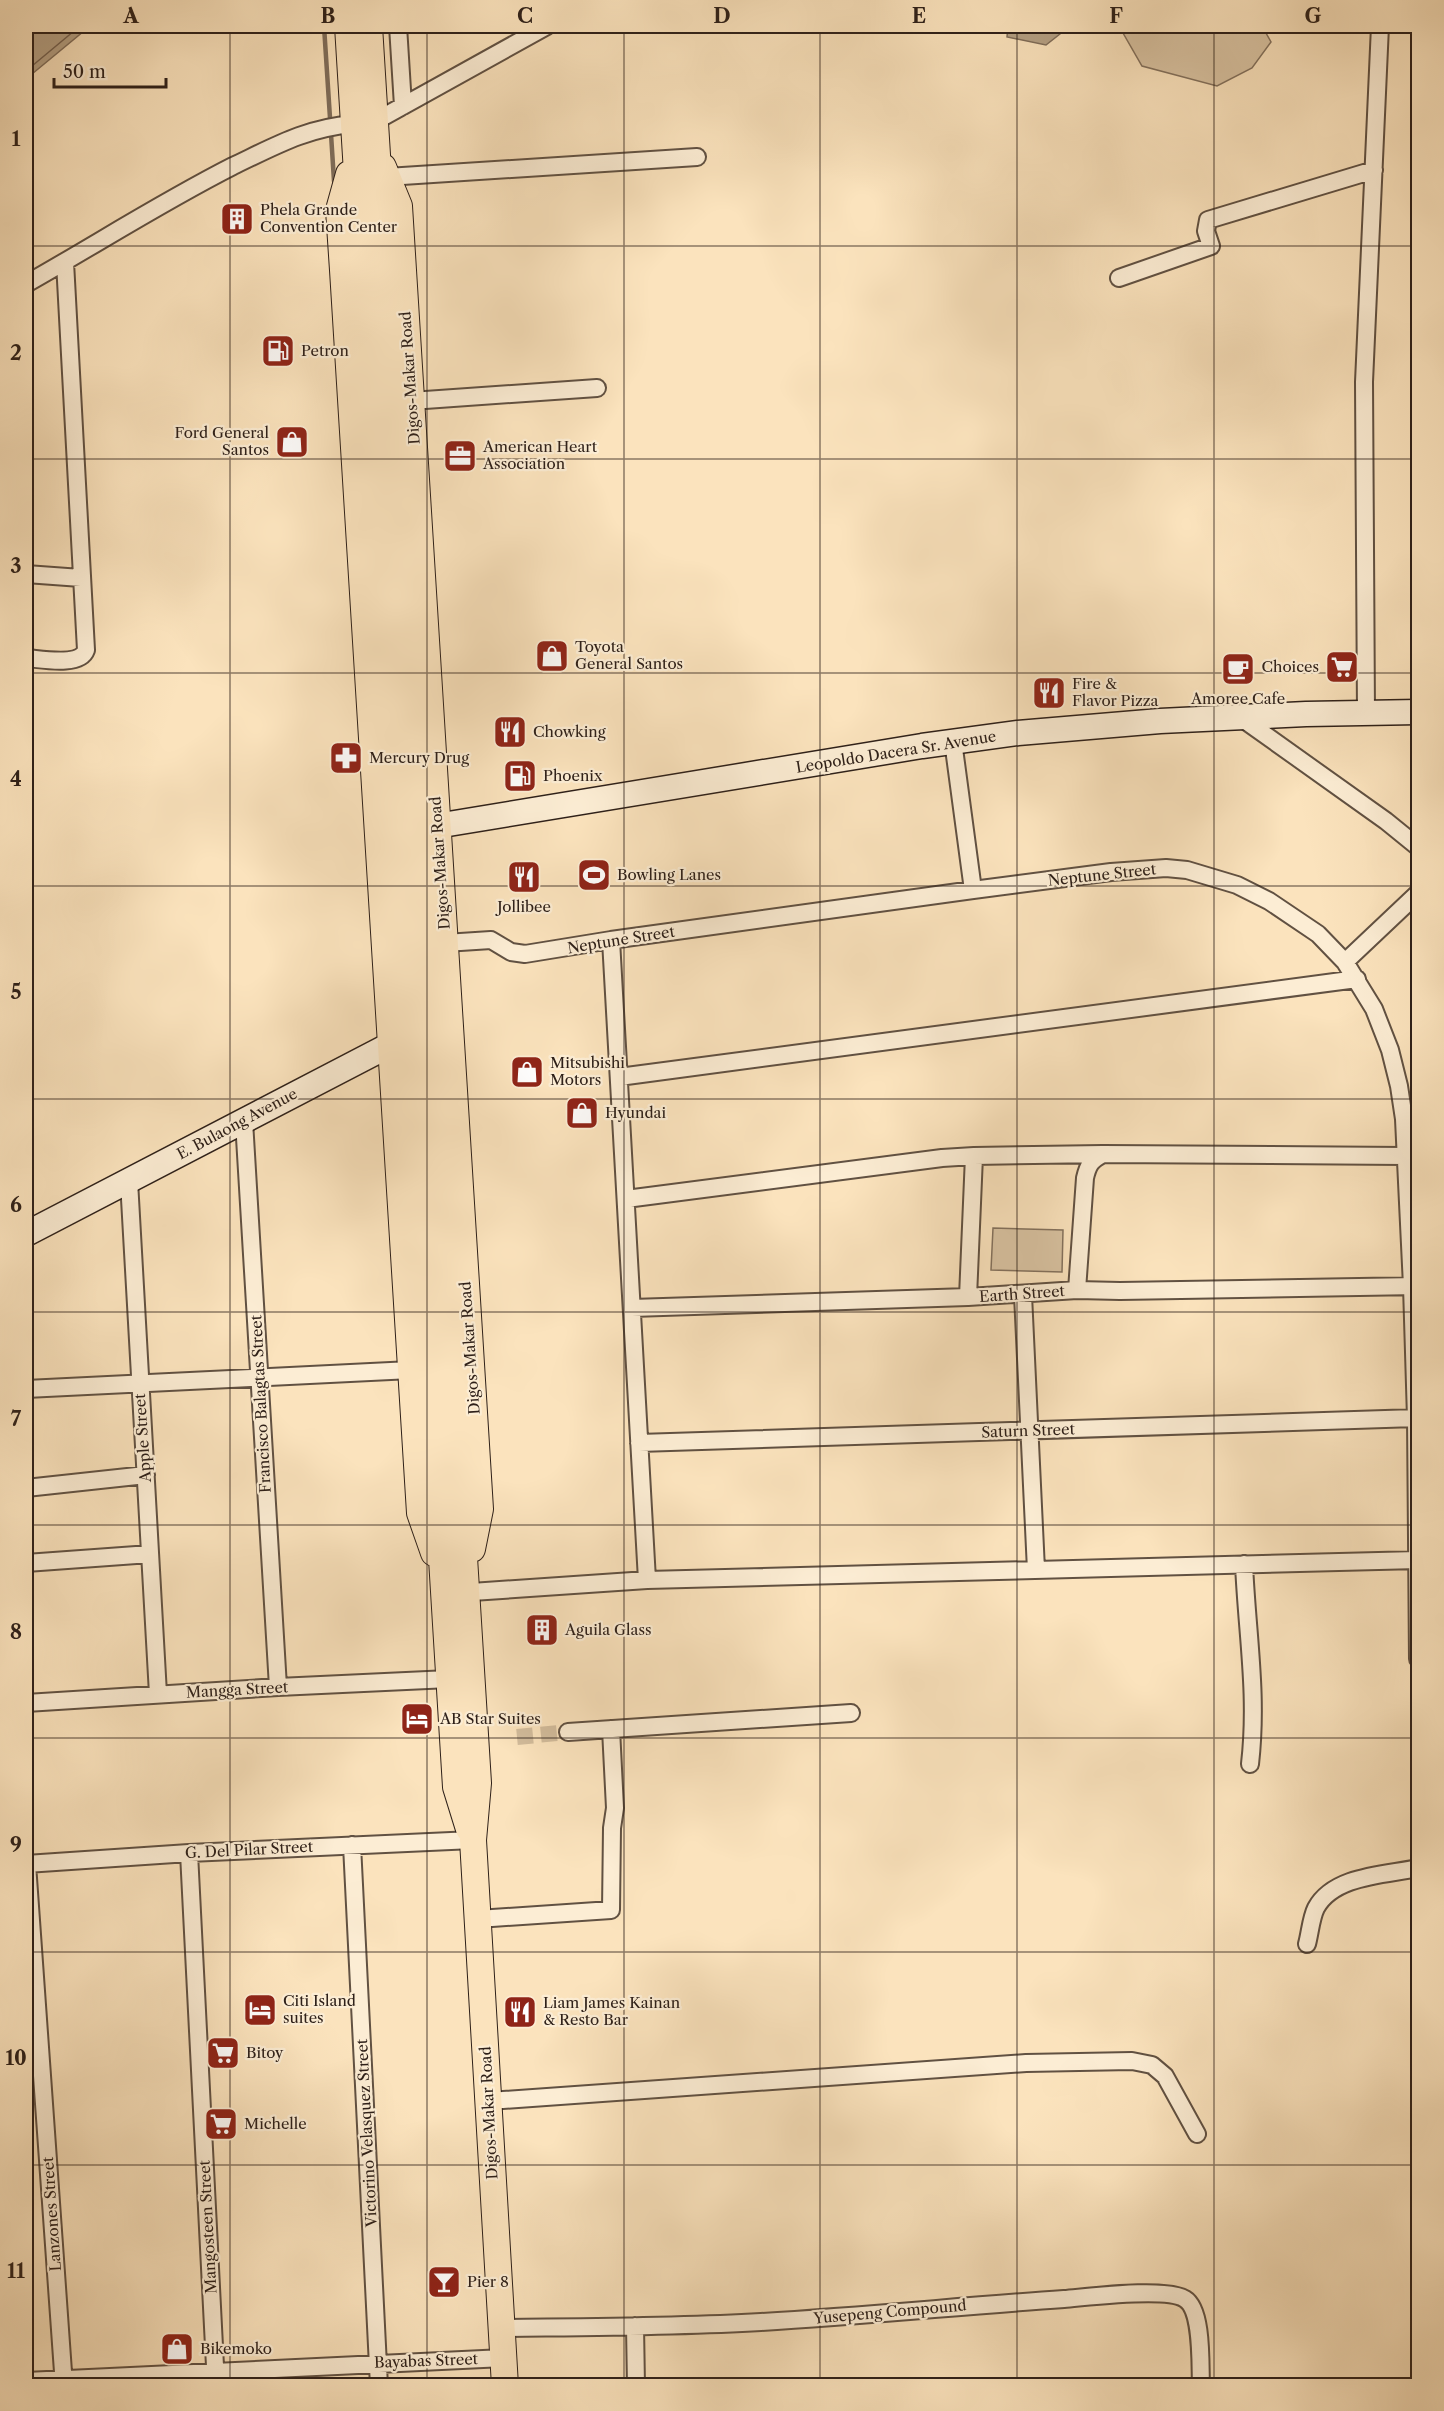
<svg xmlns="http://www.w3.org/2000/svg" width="1444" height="2411" viewBox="0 0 1444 2411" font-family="'Libre Caslon Text',serif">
<rect width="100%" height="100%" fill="#fbe3bd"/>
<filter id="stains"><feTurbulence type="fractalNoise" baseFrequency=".00333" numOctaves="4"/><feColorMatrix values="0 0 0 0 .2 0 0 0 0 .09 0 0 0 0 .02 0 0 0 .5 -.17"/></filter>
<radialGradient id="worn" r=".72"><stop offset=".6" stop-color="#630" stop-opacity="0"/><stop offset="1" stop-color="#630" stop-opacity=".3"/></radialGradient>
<!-- green -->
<path fill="#d8c2a1" stroke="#83715d" stroke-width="1.5" d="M1119 26H1262L1271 42 1252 68 1217 86 1142 66Z
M993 1228 1063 1230 1062 1272 991 1270Z"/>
<!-- water -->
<path fill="#b5a185" stroke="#7f6d5a" stroke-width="1.5" d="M26 26H90L26 79Z
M1008 26H1070L1046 45 1007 37Z"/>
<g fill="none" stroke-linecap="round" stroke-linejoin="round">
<!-- shore -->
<path stroke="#72604f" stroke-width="1.5" d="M26 71 80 26"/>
<!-- stream -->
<path stroke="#7f6d5a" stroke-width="4.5" d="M324 26 330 118
M331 134 334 181"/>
<!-- minor-tunnel -->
<path stroke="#d2bc9c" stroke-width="16" stroke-dasharray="16 8" stroke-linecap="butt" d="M517 1737 568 1732"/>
<!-- minor casing -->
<g stroke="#615142" stroke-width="20">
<path id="minor" d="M398 26 403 106
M374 122 547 26
M387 177 697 157
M1119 278 1211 246 1206 231 1208 220 1374 170
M26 284C95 245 162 202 233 166 275 146 306 128 353 124
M411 401 597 388
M26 574 81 578
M26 658C41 659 80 667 86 650L65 262
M1366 713 1364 382 1380 26
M1240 717 1386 821 1418 847
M953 741 973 890
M611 940 647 1580
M445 943 491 940 511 952 525 954 611 940 973 890 1111 872 1166 868 1187 870 1237 885 1269 901 1318 934 1345 962 1374 1009 1390 1050 1399 1086 1404 1119 1412 1286 1416 1418 1418 1659
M1345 962 1418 893
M619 1077 1357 979
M244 1121 278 1687
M974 1156 1103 1154
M129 1181 158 1694
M626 1199 942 1158 974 1156 968 1297
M1077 1290 1085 1178C1088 1165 1091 1160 1103 1154L1405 1156
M1023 1295 1036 1570
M632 1308 968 1297 1077 1290 1120 1291 1418 1286
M26 1389 411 1370
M639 1443 1416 1418
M26 1488 146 1475
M26 1563 150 1554
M1244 1564C1247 1634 1258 1694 1250 1764
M457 1593 647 1580 1418 1560
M26 1703 278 1687 449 1679
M568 1732 851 1713
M352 1845 379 2386
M189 1853 216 2386
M26 1864 189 1853 473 1840
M27 1864 64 2386
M478 1919 611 1910 612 1828 615 1808 611 1729
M1307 1944C1310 1933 1311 1918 1316 1908 1334 1875 1386 1875 1418 1868
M489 2101 1026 2063 1132 2061 1152 2065 1165 2076 1197 2134
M635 2326 636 2386
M503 2328C589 2327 675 2327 761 2322 862 2316 963 2306 1064 2299 1089 2297 1166 2287 1185 2299 1203 2310 1200 2365 1201 2386
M26 2381 504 2358"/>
</g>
<!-- secondary casing -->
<g stroke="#2e2019" stroke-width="27">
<path id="secondary" d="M418 829 922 746 1018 733 1160 721 1306 714 1418 712
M26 1234 407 1036"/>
</g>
<!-- primary casing -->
<g stroke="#2e2019" stroke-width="28">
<path id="primary" d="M348 26 456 1787 469 1829
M369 26 478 1783 473 1840 505 2386
M383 167 399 206 480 1509 472 1549
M349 174 339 210 343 270 420 1513 434 1553"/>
</g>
<!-- minor -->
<use href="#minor" stroke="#fcedd4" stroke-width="16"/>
<!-- secondary -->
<use href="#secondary" stroke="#fcedd4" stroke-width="24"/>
<!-- primary -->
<use href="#primary" stroke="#fbe3bd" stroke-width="26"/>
</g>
<!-- grid -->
<path fill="none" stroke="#2e2019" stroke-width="1.5" stroke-opacity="0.55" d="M230 26V2386M427 26V2386M624 26V2386M820 26V2386M1017 26V2386M1214 26V2386M26 246H1418M26 459H1418M26 673H1418M26 886H1418M26 1099H1418M26 1312H1418M26 1525H1418M26 1738H1418M26 1952H1418M26 2165H1418"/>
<!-- icons -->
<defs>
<g id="building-square" transform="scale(1.725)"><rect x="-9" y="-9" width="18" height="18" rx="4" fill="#8f2418" stroke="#fcedd4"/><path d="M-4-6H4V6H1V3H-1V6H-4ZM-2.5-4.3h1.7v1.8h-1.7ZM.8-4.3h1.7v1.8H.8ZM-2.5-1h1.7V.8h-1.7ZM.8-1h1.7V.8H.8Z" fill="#fff"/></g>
<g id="fuel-square" transform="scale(1.725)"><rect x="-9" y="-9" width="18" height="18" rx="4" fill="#8f2418" stroke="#fcedd4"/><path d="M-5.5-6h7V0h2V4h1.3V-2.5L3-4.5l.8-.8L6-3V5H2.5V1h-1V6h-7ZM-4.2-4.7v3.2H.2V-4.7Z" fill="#fff"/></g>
<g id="shop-square" transform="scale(1.725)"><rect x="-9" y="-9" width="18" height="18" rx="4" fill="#8f2418" stroke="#fcedd4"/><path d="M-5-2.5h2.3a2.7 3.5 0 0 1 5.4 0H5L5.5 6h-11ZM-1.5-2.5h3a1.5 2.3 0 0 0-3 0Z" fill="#fff"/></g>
<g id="office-square" transform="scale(1.725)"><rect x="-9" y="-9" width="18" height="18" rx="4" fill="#8f2418" stroke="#fcedd4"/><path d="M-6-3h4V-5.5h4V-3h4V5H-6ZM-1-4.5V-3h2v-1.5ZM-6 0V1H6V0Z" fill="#fff"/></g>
<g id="supermarket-square" transform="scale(1.725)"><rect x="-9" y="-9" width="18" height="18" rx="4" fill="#8f2418" stroke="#fcedd4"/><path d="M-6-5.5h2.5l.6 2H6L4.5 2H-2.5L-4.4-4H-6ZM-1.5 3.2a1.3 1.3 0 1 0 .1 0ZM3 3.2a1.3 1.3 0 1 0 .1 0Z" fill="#fff"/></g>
<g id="cafe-square" transform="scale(1.725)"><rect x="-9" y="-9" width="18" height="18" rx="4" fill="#8f2418" stroke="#fcedd4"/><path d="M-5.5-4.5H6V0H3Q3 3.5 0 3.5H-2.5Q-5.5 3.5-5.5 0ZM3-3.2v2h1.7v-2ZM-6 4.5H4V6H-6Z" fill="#fff"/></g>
<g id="restaurant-square" transform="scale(1.725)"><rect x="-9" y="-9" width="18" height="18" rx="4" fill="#8f2418" stroke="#fcedd4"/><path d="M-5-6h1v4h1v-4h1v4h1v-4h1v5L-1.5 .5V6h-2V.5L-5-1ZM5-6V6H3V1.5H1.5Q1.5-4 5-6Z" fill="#fff"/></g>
<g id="pharmacy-square" transform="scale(1.725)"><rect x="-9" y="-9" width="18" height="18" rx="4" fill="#8f2418" stroke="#fcedd4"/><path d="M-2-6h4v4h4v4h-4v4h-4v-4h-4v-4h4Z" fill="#fff"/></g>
<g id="stadium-square" transform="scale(1.725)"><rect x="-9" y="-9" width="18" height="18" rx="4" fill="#8f2418" stroke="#fcedd4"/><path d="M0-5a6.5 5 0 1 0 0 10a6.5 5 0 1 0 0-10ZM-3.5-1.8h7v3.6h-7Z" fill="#fff"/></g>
<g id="hotel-square" transform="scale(1.725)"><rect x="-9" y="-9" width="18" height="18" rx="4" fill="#8f2418" stroke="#fcedd4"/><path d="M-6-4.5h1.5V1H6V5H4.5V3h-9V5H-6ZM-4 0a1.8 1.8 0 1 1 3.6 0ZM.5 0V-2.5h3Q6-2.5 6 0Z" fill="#fff"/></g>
<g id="bar-square" transform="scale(1.725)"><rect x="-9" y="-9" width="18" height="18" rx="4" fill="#8f2418" stroke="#fcedd4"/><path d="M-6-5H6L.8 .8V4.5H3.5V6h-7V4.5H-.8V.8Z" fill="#fff"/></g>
</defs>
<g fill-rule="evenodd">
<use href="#building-square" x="237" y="219"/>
<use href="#fuel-square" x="278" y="351"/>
<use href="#shop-square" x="292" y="442"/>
<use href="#office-square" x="460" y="456"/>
<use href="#shop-square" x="552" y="656"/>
<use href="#supermarket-square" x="1342" y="667"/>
<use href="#cafe-square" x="1238" y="669"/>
<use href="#restaurant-square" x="1049" y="693"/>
<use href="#restaurant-square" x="510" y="732"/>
<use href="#pharmacy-square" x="346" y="758"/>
<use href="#fuel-square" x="520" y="776"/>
<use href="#stadium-square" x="594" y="875"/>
<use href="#restaurant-square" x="524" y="877"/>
<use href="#shop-square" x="527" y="1072"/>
<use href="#shop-square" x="582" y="1113"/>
<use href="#building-square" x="542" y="1630"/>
<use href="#hotel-square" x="417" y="1719"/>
<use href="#hotel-square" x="260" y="2010"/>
<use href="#restaurant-square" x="520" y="2012"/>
<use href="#supermarket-square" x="223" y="2053"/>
<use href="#supermarket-square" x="221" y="2124"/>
<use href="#bar-square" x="444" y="2282"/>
<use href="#shop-square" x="177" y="2349"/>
</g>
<g text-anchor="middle" stroke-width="4.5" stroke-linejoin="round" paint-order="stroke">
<!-- poi labels -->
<g font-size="15" fill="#2e2019" stroke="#fcedd4" text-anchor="start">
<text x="260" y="215">Phela Grande<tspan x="260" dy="17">Convention Center</tspan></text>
<text x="301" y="356">Petron</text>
<text x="269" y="438" text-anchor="end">Ford General<tspan x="269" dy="17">Santos</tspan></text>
<text x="483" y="452">American Heart<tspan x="483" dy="17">Association</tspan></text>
<text x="575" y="652">Toyota<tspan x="575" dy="17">General Santos</tspan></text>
<text x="1319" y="672" text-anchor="end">Choices</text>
<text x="1072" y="689">Fire &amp;<tspan x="1072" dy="17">Flavor Pizza</tspan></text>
<text x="1238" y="704" text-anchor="middle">Amoree Cafe</text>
<text x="533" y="737">Chowking</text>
<text x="369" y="763">Mercury Drug</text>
<text x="543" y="781">Phoenix</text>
<text x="617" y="880">Bowling Lanes</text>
<text x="524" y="912" text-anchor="middle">Jollibee</text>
<text x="550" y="1068">Mitsubishi<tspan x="550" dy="17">Motors</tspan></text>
<text x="605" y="1118">Hyundai</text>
<text x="565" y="1635">Aguila Glass</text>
<text x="440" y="1724">AB Star Suites</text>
<text x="283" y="2006">Citi Island<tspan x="283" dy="17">suites</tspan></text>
<text x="543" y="2008">Liam James Kainan<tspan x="543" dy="17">&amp; Resto Bar</tspan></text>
<text x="246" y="2058">Bitoy</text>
<text x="244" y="2129">Michelle</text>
<text x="467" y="2287">Pier 8</text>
<text x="200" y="2354">Bikemoko</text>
</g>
<!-- street labels -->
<g font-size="15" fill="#2e2019" stroke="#fcedd4">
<text transform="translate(410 378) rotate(-94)" y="5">Digos-Makar Road</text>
<text transform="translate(896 752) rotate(-9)" y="5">Leopoldo Dacera Sr. Avenue</text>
<text transform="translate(440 863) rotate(-94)" y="5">Digos-Makar Road</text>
<text transform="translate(1102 875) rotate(-6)" y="5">Neptune Street</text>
<text transform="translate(621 940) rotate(-9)" y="5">Neptune Street</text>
<text transform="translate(237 1124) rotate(-28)" y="5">E. Bulaong Avenue</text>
<text transform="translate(1022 1294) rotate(-4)" y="5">Earth Street</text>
<text transform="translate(470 1348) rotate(-94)" y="5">Digos-Makar Road</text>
<text transform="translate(261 1404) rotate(-93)" y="5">Francisco Balagtas Street</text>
<text transform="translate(1028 1431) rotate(-2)" y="5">Saturn Street</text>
<text transform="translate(143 1438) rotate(-94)" y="5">Apple Street</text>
<text transform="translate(237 1690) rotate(-3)" y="5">Mangga Street</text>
<text transform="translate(249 1850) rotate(-3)" y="5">G. Del Pilar Street</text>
<text transform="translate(489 2113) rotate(-93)" y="5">Digos-Makar Road</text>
<text transform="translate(367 2133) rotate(-93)" y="5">Victorino Velasquez Street</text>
<text transform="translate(52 2214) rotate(-94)" y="5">Lanzones Street</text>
<text transform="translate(208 2227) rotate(-93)" y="5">Mangosteen Street</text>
<text transform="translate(890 2312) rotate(-5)" y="5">Yusepeng Compound</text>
<text transform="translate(426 2361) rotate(-2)" y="5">Bayabas Street</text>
</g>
</g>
<!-- margin -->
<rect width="1444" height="2411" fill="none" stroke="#fbe3bd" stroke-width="66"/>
<!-- scale -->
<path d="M54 78v9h112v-9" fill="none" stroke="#2e2019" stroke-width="3"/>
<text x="63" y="78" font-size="18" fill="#2e2019" stroke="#fcedd4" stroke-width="4.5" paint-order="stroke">50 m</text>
<rect x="33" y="33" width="1378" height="2345" fill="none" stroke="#2e2019" stroke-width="2"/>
<g font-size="20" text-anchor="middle" font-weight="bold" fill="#2e2019">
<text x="131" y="23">A</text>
<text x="328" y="23">B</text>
<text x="525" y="23">C</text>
<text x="722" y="23">D</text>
<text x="919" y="23">E</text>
<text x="1116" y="23">F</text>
<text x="1313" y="23">G</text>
<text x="16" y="146">1</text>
<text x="16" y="360">2</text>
<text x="16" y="573">3</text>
<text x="16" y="786">4</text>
<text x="16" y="999">5</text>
<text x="16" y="1212">6</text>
<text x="16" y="1426">7</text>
<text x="16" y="1639">8</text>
<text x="16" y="1852">9</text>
<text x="16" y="2065">10</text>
<text x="16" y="2278">11</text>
</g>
<rect width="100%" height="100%" filter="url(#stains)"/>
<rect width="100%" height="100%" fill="url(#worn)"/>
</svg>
